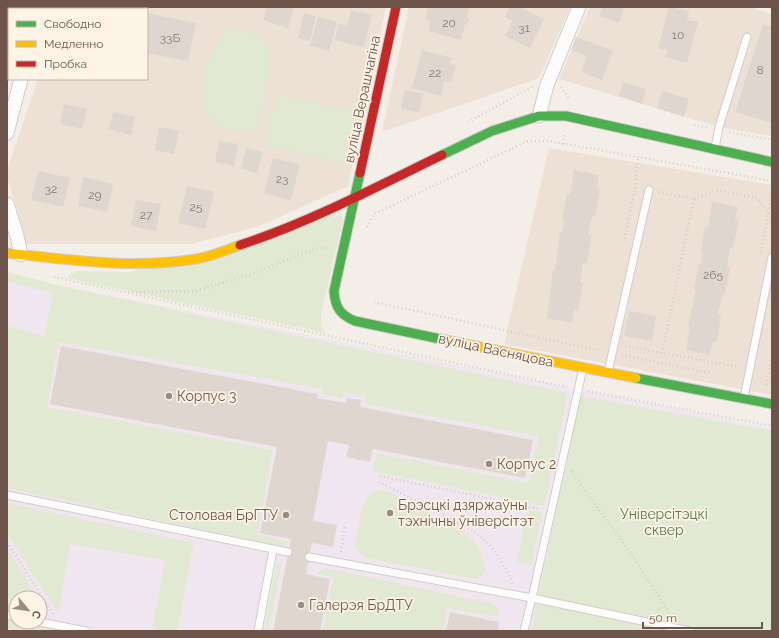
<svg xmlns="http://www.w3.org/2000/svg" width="779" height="638" viewBox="0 0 779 638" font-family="Raleway,sans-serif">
<rect width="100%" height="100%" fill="#f4eee8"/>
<!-- residential -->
<path fill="#ede0d5" d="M7 7H32L31 9H9L10 79 7 87Z
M58 7H386L348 186 260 226 191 244H27L7 177V170L38 79H147V9H57Z
M409 7H570L539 78 382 132Z
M590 7H749L772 14V136L719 127 559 79Z
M549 148 772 185V395L504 344Z"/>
<!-- education -->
<path fill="#f0e6f0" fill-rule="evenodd" d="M7 272 61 286 772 428V631H7ZM16 598H40V622H16Z"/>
<!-- green -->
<path fill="#e2e9d3" d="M225 28 251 31 269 43 270 63 260 128 236 133 211 123 201 100 207 63Z
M276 93 355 112 343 164 264 145Z
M342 213 343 221 321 313V325L325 333 67 278 71 273 78 271 130 272Z
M7 272 61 286 568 393 544 506 372 471 376 453 529 483 538 436 365 404 366 396 344 392 342 398 322 394V389L59 342 47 407 273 450 257 535 287 541 286 547 7 488V326L44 336 53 293 7 282Z
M580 396 772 431V631H531Z
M380 490 390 492 468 535 479 548 482 556 485 570 482 577 474 579 366 558 359 553 355 545 361 511 370 494Z
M7 503 194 543 177 631H158L153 625 165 560 70 544 59 611 56 610 7 534Z
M527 510 542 512 532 565 517 562Z
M7 548 38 598H16V612L7 610Z
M282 562 269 631H264L276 567 278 563Z
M326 568 494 604 499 610 500 617 447 608 443 631H323L333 577 318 574 321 569Z
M7 620 56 629 55 631H7Z"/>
<!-- building -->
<path fill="#e0d6d0" d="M267 7H294L288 28 263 20Z
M434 7H469L467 17 469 18 467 25 465 24 461 40 428 31 431 21 425 20 428 8 433 9Z
M509 7H519L544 19 530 48 505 36 513 21 505 17Z
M602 7H624L619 23 599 16Z
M669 7 689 11 687 20 698 22 687 63 665 57 667 50 658 48Z
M351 10 372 15 364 47 335 40 339 24 347 26Z
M147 13 196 23 188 61 147 53Z
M304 13 316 16 310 41 298 38Z
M318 17 337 22 329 51 310 46Z
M763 24 772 27V123L735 112Z
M576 37 613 51 602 80 581 72 587 56 571 50Z
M422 50 452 58 450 64 456 65 451 83 444 81 441 96 412 88Z
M623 82 646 89 642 104 619 96Z
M405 90 423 94 419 113 401 108Z
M662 91 689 99 684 117 657 108Z
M64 104 87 109 82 129 60 124Z
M113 112 135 117 131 135 109 129Z
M159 127 179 131 174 154 155 150Z
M219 141 238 144 234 166 215 162Z
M246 148 263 152 257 173 241 169Z
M273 158 300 164 291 200 264 194Z
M574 170 599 175 597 188 600 189 595 216H592L588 235H592L587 263H583L580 282 583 283 578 310 574 309 572 323 547 318 553 270H555L560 232H562L565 220 562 219 567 194 570 195Z
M38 171 70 178 63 207 31 200Z
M83 177 113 184 107 212 78 206Z
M187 186 214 192 205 229 178 223Z
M136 200 161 204 156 231 131 226Z
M712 202 738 207 735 220 739 221 733 248H730L727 267H730L725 295H722L718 314 721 315 717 342 713 341 710 355 686 350 690 327 688 326 696 290H694L699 264H701L703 252 701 251 705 226 708 227Z
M629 311 656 316 652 341 624 336Z
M61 346 318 394 317 398 346 403 347 398 361 400 360 407 533 440 525 478 373 449 370 462 346 457 349 445 328 441 313 521 337 525 333 547 312 543 306 574 330 579 320 631H273L291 539 260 533 277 447 50 404Z
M450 612 499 622 498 631H446Z"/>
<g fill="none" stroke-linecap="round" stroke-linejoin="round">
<!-- lane casing -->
<g stroke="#d3cbc6" stroke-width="9">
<path id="lane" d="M715 148 719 127 747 37
M608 372 649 190
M744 398 772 257
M7 495 288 552
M309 557 532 598 583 368
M7 615 16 617
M40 622 86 631
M258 631 273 550
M524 631 532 598 690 631"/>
</g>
<!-- street casing -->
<g stroke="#d3cbc6" stroke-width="15">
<path id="street" d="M40 9 41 7
M539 116 547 85 579 7
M7 133 21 79
M7 204 17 236 21 255"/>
</g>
<!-- fast casing -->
<g stroke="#d2cac4" stroke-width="11">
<path id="fast" d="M442 155 492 131 539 116H566L772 162
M360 173 334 291C335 307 340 315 355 321L445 340
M636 378 772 404"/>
</g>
<!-- slow casing -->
<g stroke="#d2cac4" stroke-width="11">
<path id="slow" d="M7 253C71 260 133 269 196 259 211 257 226 250 240 245
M445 340 636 378"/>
</g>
<!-- jam casing -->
<g stroke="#d2cac4" stroke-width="11">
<path id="jam" d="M360 173 396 7
M240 245C310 222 376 187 442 155"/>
</g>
<!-- path -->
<path stroke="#d5ceca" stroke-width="2.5" stroke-dasharray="1 3" stroke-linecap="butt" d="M561 87 570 100
M468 122 532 87
M694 125 708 128
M729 132 772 140
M563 144 564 132
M635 188 638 157
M659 192 694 199 718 190 757 198 769 214 772 215
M367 227 374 214 528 141H549L772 181
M625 239 635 188H638
M761 252 772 194
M54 277 567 387
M128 292 195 291 252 274 314 249 326 248
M374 302 601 351
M625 346 739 367
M662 353 694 199
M622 355 709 373
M766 385 772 357
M588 391 772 426
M358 460 361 447
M571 471 632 555 671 616
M380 476 540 509
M379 482 472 530C492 544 503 561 513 584
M7 542 53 614
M341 552 345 527"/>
<!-- lane -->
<use href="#lane" stroke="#fdfcfc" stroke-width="7"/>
<!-- street -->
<use href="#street" stroke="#fdfcfc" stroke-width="13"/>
<!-- fast -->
<use href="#fast" stroke="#4caf50" stroke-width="9"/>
<!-- slow -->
<use href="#slow" stroke="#ffc107" stroke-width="9"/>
<!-- jam -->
<use href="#jam" stroke="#c62828" stroke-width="9"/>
</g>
<!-- markers -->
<g fill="#9d8b82" stroke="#fdf3e7" stroke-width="1.5">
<circle cx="169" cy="396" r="4"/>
<circle cx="489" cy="464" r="4"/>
<circle cx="390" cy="513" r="4"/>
<circle cx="286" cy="515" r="4"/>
<circle cx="301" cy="605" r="4"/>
</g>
<g text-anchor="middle" stroke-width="3.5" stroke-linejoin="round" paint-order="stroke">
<!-- number labels -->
<g font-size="12" fill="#8c776e">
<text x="449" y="27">20</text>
<text x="524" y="32">31</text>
<text x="678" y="39">10</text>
<text x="170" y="42">33Б</text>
<text x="760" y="74">8</text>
<text x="435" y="77">22</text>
<text x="282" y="183">23</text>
<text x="51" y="193">32</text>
<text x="95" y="199">29</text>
<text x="196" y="211">25</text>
<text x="146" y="219">27</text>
<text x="713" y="279">265</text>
</g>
<!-- street labels -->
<g font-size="14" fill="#6e554b" stroke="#fdf3e7">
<text transform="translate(362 99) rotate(-78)" y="5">вуліца Верашчагіна</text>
<text transform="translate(496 350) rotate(12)" y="5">вуліца Васняцова</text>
</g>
<!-- poi labels -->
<g font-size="14" fill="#6e554b" stroke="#fdf3e7" text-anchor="start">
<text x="177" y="401">Корпус 3</text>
<text x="497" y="469">Корпус 2</text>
<text x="398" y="510">Брэсцкі дзяржаўны<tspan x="398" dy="16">тэхнічны ўніверсітэт</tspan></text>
<text x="278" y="520" text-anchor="end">Столовая БрГТУ</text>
<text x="309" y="610">Галерэя БрДТУ</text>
</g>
<!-- park labels -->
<g font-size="14" fill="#597947" stroke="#fdf3e7">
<text x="664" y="519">Універсітэцкі<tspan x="664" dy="16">сквер</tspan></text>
</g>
</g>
<!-- border -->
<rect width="779" height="638" fill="none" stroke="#6e554b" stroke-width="16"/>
<!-- legend -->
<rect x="8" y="8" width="140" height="72" fill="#fdf3e7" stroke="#c4b4a9"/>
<rect x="16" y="21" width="20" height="6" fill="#4caf50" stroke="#c4b4a9"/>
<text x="44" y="28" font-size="12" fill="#6e554b">Свободно</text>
<rect x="16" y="41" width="20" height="6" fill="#ffc107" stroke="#c4b4a9"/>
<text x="44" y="48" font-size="12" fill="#6e554b">Медленно</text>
<rect x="16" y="61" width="20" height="6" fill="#c62828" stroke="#c4b4a9"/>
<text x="44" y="68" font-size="12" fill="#6e554b">Пробка</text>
<!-- north arrow -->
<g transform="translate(28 610) rotate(119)"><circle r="19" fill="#fdf3e7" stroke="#c4b4a9"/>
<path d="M0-3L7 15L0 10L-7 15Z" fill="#9d8b82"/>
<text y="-6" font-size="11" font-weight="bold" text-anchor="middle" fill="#6e554b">С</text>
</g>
<!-- scale -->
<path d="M643 622v6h119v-6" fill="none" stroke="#6e554b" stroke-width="2"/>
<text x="649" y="622" font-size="12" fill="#6e554b" stroke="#fdf3e7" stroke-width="3" paint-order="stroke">50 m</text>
</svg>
